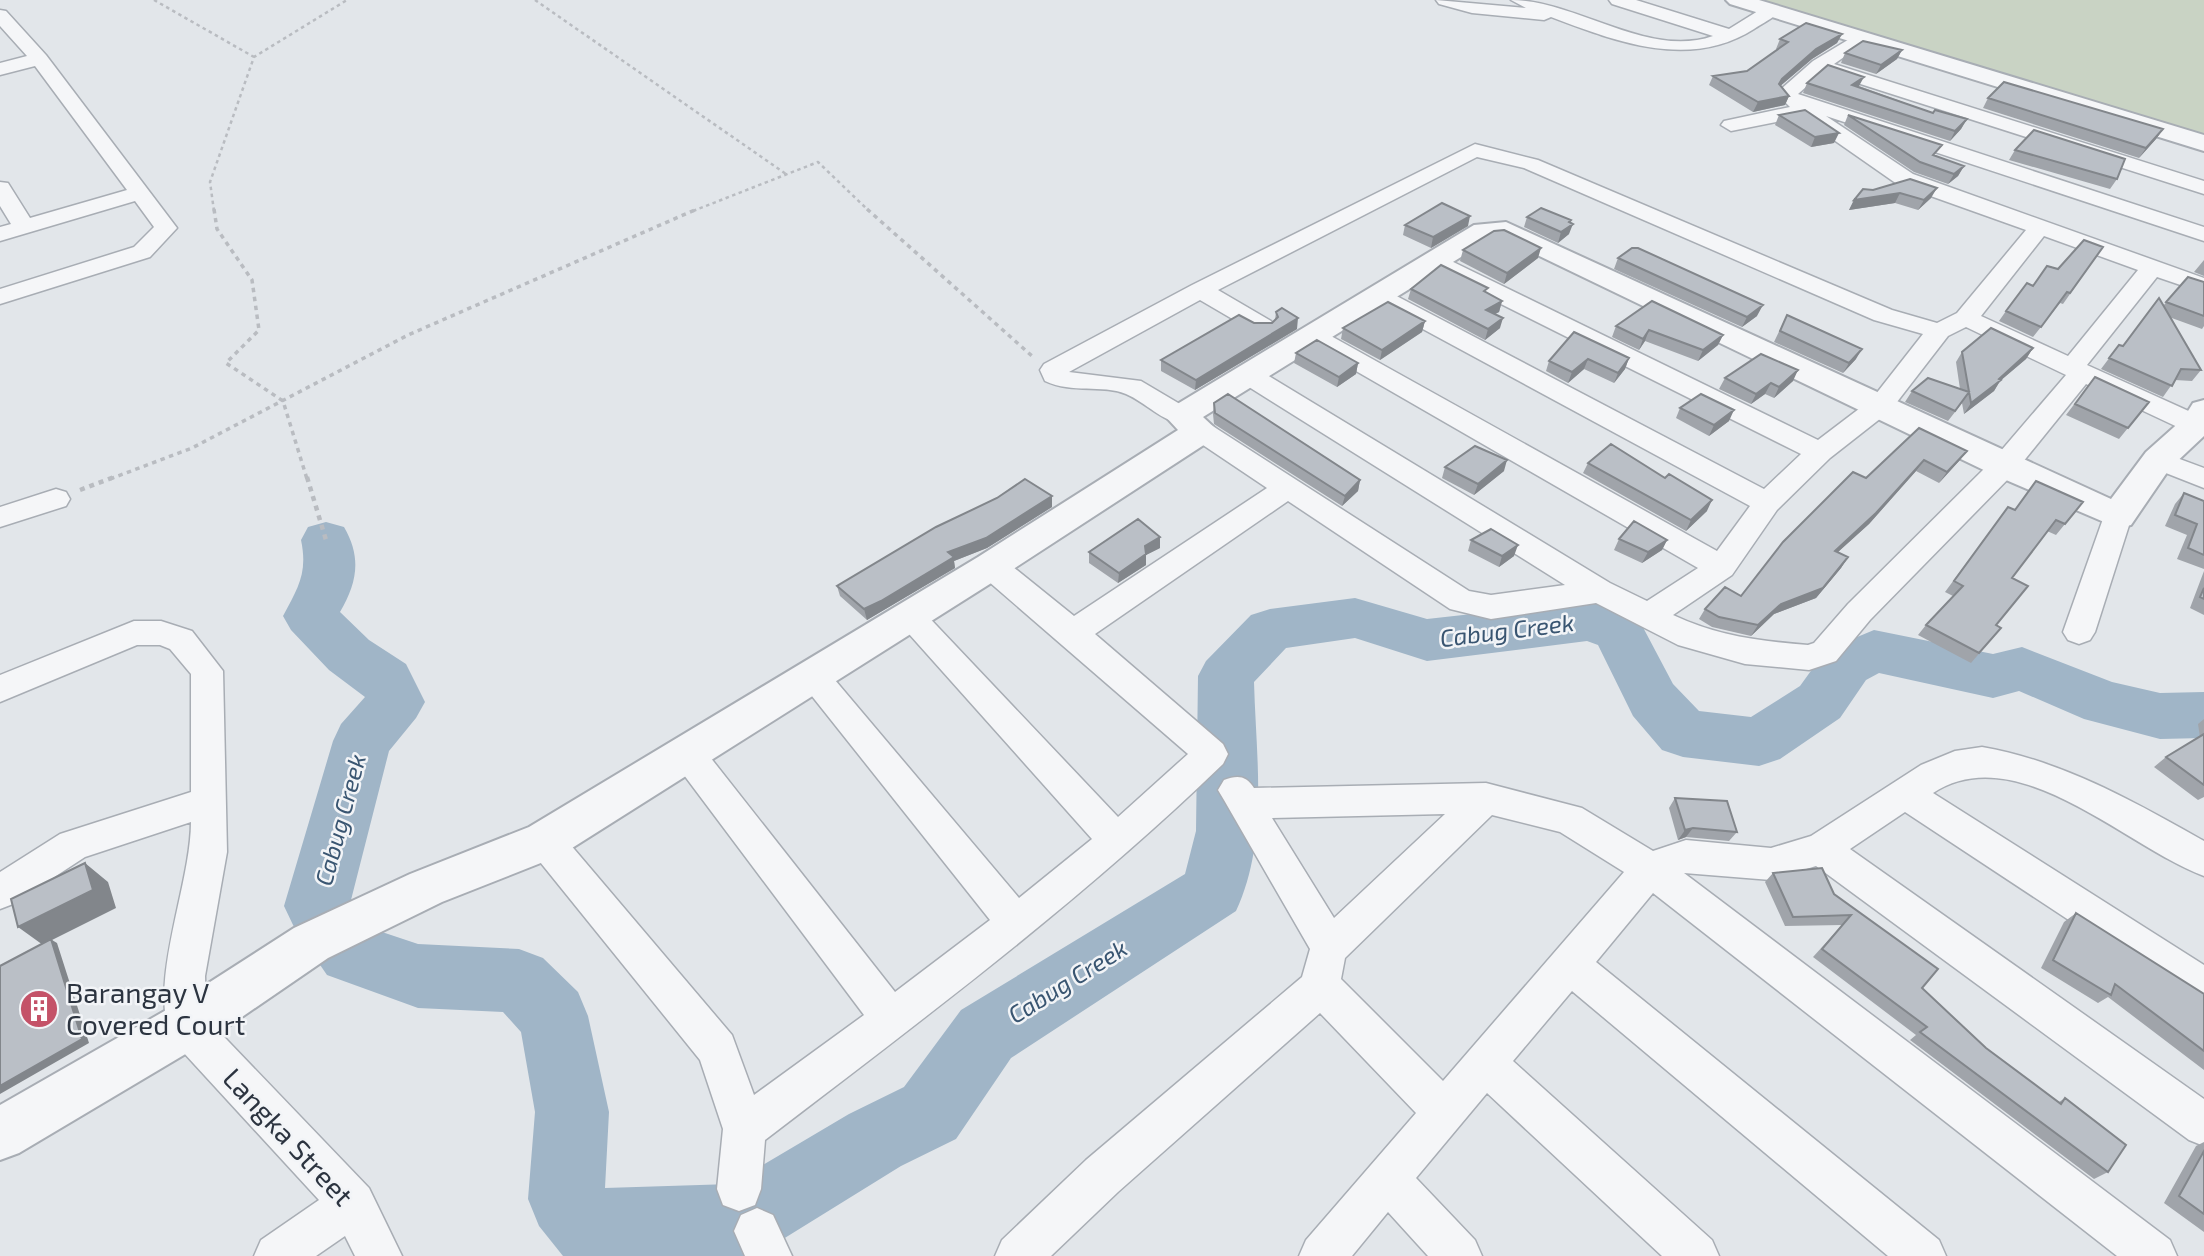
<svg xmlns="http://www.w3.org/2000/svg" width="2204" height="1256" viewBox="0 0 2204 1256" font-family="'Exo 2',sans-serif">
<rect width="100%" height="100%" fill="#e2e6ea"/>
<!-- green -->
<path fill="#c9d3c4" d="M1745 0H2204V140Z"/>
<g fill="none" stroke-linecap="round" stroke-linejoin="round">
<!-- river -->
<path fill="#a0b5c7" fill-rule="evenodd" d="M326 522 344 527C362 558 357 583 340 612L369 640 406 664 425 702 416 718 389 751 351 900 373 929 418 944 519 949 543 958 578 992 588 1016 609 1112 605 1188 731 1184 849 1114 904 1087 961 1010 1185 874 1196 831 1198 676 1206 661 1251 615 1270 609 1355 598 1427 619 1589 601 1637 616 1673 684 1699 711 1751 717 1800 686 1826 650 1874 630 1993 654 2022 647 2112 682 2160 693 2204 692V738L2160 739 2084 719 2019 691 1993 698 1879 673 1866 680 1840 718 1780 759 1759 766 1683 757 1662 750 1633 716 1598 645 1587 641 1427 661 1355 638 1286 648 1254 682C1256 759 1269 840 1236 911L1011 1058 956 1139 901 1166 767 1249 751 1256H563L539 1226 528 1199 535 1112 521 1032 503 1012 418 1008 327 975 294 927 284 906 333 741 341 724 365 697 329 670 291 630 283 616C298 588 308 573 301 540L308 527Z"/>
<!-- minor casing -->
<g stroke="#a8adb4" stroke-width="3">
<path id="minor" d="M1436 0 1526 8 1511 0C1576 0 1648 59 1713 36L1612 4 1609 0H1636L1729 29 1766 6 1772 5 1781 10C1774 18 1763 23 1754 29 1690 70 1617 42 1551 17L1544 20 1472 13 1439 4Z
M0 10 6 11 46 55 177 228 150 257 0 304V289L134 247 154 227 135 201 0 241V227L11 224 0 206V182L8 183 30 218 127 190 35 66 0 75V63L27 56 0 26Z
M1861 32 1870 37 1867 41 1834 64 2204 181V194L1823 72 1798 94 2204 227V241L1826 116 1913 174 2204 278V293L2157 277 2087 365 2204 418V432L2186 431 2086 384 2014 473 1870 620 1836 661 1809 670 1745 664 1678 645 1596 603 1491 619 1450 609 1288 501 1095 634 1223 744 1228 754 1223 764C1080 902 922 1020 765 1140L761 1189 755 1205 739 1211 723 1205 717 1189 723 1129 700 1060 532 852 527 841 532 830 545 825 558 830 732 1035 754 1095 864 1015 675 763 670 753 675 743 687 739 699 743 895 992 990 920 796 676 800 667 812 663 824 667 1019 898 1092 839 893 616 898 608 909 604 920 608 1118 817 1188 754 980 574 976 566 980 558 991 555 1002 558 1074 616 1267 488 1191 437 1187 431 1191 425 1201 422 1211 425 1469 591 1491 595 1565 585 1241 382 1237 376 1241 370H1259L1610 583 1647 601 1698 568 1304 341 1301 336 1304 331H1322L1717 551 1750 506 1371 301 1367 296 1371 291H1387L1764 489 1801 454 1427 267 1423 262 1427 257H1443L1818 440 1872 399 1923 334 1874 320 1524 168 1477 157 1218 290 1271 321 1274 326 1271 331H1253L1200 300 1069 372 1141 381 1190 410 1194 416 1190 422C1167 428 1148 403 1126 394 1101 384 1073 394 1045 381L1040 370 1044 364 1192 285 1475 144 1538 160 1892 310 1937 323 1957 313 2026 230 1897 184 1801 117 1731 131 1721 125 1724 121 1790 107 1777 94 1780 90 1813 61ZM2044 236 2138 270 2068 356 1981 316ZM1966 327 2066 375 1994 459 1848 604 1814 643 1808 645C1760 641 1717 636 1673 615L1732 575 1777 510 1830 458 1890 411 1948 336Z
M2158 451 2204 468V488L2148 466 2144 460 2148 454Z
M56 489 66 492 70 499 66 506 0 527V507Z
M2118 506 2128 509 2132 516 2095 632 2090 640 2079 644 2068 640 2063 632 2104 516 2108 509Z
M134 621H161L192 631 223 671 227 852 205 976 206 1018 369 1188 402 1256H355L345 1236 316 1256H254L261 1240 319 1200 172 1040C147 983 191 886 191 822L85 857 13 904 0 909V872L60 834 191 792V674L170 649 160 645H137L0 702V675Z
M1982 747C2063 761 2133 801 2204 841V876C2127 848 2017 737 1933 793L2204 965V1006L2190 1000 1905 812 1850 849 2204 1099V1146L2189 1140 1816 866 1771 880 1684 873 2170 1240 2177 1256H2117L1653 893 1596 962 1939 1240 1946 1256H1888L1572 991 1513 1061 1712 1240 1719 1256H1662L1487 1093 1416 1178 1475 1240 1482 1256H1428L1388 1212 1352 1256H1299L1306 1240 1416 1113 1320 1013 1118 1192 1051 1256H995L1002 1240 1086 1160 1302 977 1310 949 1224 800 1218 790 1224 780C1237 775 1246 775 1254 788L1486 783 1582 808 1653 851 1686 840 1771 848 1811 836 1921 765 1955 751ZM1445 814 1334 918 1272 818ZM1492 815 1560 832 1624 872 1443 1081 1341 979 1345 958Z
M757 1208 773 1215 792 1256H745L734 1231 741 1215Z"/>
</g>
<!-- tertiary casing -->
<g stroke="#a8adb4" stroke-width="4">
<path id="tertiary" d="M1726 0H1759L2204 135V151L1730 4Z
M1506 222 2111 499 2146 452 2183 419 2193 403 2204 400V436L2170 468 2131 525 2118 528 1992 474 1502 238 1490 239 1203 417 1218 431 1213 439 1004 575 561 855 442 902 328 958 204 1043 19 1153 0 1160V1105L168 1009 294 928 410 874 529 827 978 557 1178 430 1165 416 1169 409 1474 225Z"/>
</g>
<!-- path-far2 -->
<path stroke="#b9bcc1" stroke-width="2.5" stroke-dasharray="3.5 3.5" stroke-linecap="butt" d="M154 0 254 57
M535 0 786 174
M214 211 210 182 254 57 347 0
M693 211 818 162 869 211"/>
<!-- path-far1 -->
<path stroke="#b9bcc1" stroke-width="3.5" stroke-dasharray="4.5 4.5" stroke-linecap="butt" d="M214 209 217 229 252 280 259 330 226 363 283 401 307 479
M867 209 1032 356
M110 479 192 448 408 335 697 209"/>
<!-- path -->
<path stroke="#b9bcc1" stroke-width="4.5" stroke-dasharray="5 5" stroke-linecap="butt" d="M307 477 326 540
M80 490 114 477"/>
<!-- minor -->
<use href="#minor" fill="#f5f6f8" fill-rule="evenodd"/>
<!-- tertiary -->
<use href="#tertiary" fill="#f5f6f8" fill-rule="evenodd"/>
</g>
<!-- wall -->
<path fill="#a0a4aa" d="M1842 34 1837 43 1812 59 1780 86 1789 96 1785 105 1753 112 1709 85 1713 76 1747 71 1778 49H1776L1780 39Z
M1902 50 1897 59 1876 74 1841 63 1845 53Z
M1807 83 1859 86 1933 113 1967 119 1961 129 1950 141 1803 93Z
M1988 98 2163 129 2156 139 2139 158 1983 108Z
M1779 115 1834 143 1811 147 1775 125Z
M1848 115 1936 156 1964 166 1958 176 1948 184 1914 172 1844 125Z
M2015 150 2117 179 2110 189 2009 160Z
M1910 179 1931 198 1918 210 1895 203 1849 210 1854 200 1873 190Z
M1527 217 1570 222 1569 234 1558 243 1524 227Z
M1405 225 1468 226 1431 248 1403 235Z
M2103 247 2063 304 2060 303 2033 337 1999 321 2006 311 2058 269Z
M1463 250 1538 258 1504 284 1460 261Z
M1618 258 1757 316 1742 327 1614 269Z
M2204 260V276L2194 272Z
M2188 277 2204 282V326L2202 329 2169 317 2201 370 2192 381 2175 380 2163 397 2101 369 2119 345 2123 346 2163 306Z
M1411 289 1486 293 1502 301 1499 312 1495 314 1500 328 1485 340 1408 299Z
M1276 312 1297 329 1195 390 1161 371V360L1254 323H1272L1275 320Z
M1787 315 1856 359 1843 373 1774 342Z
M1425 321 1422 332 1380 360 1341 339 1343 328Z
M1616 326 1723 335 1718 345 1698 361 1645 341 1639 350 1612 337Z
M1574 332 1629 358 1625 369 1614 383 1584 369 1568 383 1546 371 1549 361Z
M2033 348 2026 359 2000 381 1994 391 1964 414 1962 403 1948 421 1905 402 1912 391 1960 389 1956 362 1962 352Z
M1296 353 1358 363 1356 374 1337 387 1294 363Z
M2095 377 2149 402 2119 439 2066 415Z
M1725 378 1793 381 1774 398 1765 394 1751 404 1719 389Z
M1214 403 1360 480 1358 491 1342 506 1214 424 1213 414Z
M1680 408 1729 421 1709 436 1676 418Z
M1919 428 1967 451 1959 461 1939 483 1916 471 1869 524 1838 552 1848 557 1841 568 1816 598 1774 614 1751 636 1712 627 1699 619 1705 609 1741 596Z
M1588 463 1665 478 1707 511 1686 531 1583 473Z
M1445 467 1504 471 1474 495 1442 478Z
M2036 481 2065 524 2056 535 2047 531 2012 578 1996 625 2001 628 1971 663 1918 635 1926 625 1953 596 1945 592 2008 507 2015 510Z
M2184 493 2204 501V569L2177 559 2187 535 2165 526 2175 504Z
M1052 496V507L987 548 954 561 955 568 867 620 840 596 837 586Z
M1619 539 1667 540 1662 550 1642 563 1614 550Z
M1471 540 1514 556 1499 567 1468 551Z
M1160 548 1146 555V565L1118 583 1089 563V552Z
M2204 571V615L2190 608Z
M2204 719V797L2198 800 2154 767 2166 757 2200 737 2198 724Z
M1675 798 1737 832 1729 841 1686 837 1678 840 1669 808Z
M1773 873 1834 894 1922 988 1986 1048 2059 1102 2065 1098 2108 1172 2094 1179 1910 1040 1916 1035 1813 957 1842 925 1785 926 1765 882Z
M2076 913 2204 994V1070L2108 997 2098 1003 2041 968 2064 922Z
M2204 1142V1232L2164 1203 2196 1146Z"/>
<!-- shaded-wall -->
<path fill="#82868b" d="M1842 34 1837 43 1812 59 1778 88 1779 84 1782 79 1816 49Z
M1902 50 1897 59 1876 74 1881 65Z
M1864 77 1859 86 1848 94 1852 85Z
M1789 96 1785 105 1753 112 1758 102Z
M1967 119 1961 129 1950 141 1955 131Z
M2163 129 2156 139 2139 158 2146 148Z
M1839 133 1834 143 1811 147 1815 137Z
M1964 166 1958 176 1948 184 1954 174Z
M1937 188 1931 198 1918 210 1924 200Z
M1900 193 1895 203 1849 210 1854 200Z
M1470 216 1468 226 1431 248 1433 237Z
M1571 220 1569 226 1573 224 1569 234 1558 243 1561 232Z
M1541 248 1538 258 1504 284 1507 273Z
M1502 301 1499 312 1483 320 1486 310Z
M1763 305 1757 316 1742 327 1747 317Z
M1298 318 1297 329 1195 390 1196 380Z
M1503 318 1500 328 1485 340 1488 329Z
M1425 321 1422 332 1380 360 1382 350Z
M1649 330 1645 341 1639 350 1643 339Z
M1723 335 1718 345 1698 361 1703 350Z
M2033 348 2026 359 2000 381 1994 391 1964 414 1971 403Z
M1862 349 1856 359 1843 373 1849 363Z
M1629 358 1625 369 1614 383 1618 373Z
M1588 359 1584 369 1568 383 1572 372Z
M1358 363 1356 374 1337 387 1339 377Z
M1798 370 1793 381 1774 398 1779 387Z
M1771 383 1765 394 1751 404 1756 394Z
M1734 410 1729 421 1709 436 1714 425Z
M1967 451 1959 461 1939 483 1947 472Z
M1507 460 1504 471 1474 495 1478 484Z
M1924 460 1916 471 1869 524 1828 561 1835 551Z
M1360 480 1358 491 1342 506 1345 496Z
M1052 496V507L987 548 954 561 955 568 867 620 864 609 948 552Z
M1712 500 1707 511 1686 531 1691 520Z
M1160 537V548L1146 555V565L1118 583 1119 573 1145 546Z
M1667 540 1662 550 1642 563 1648 552Z
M1518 545 1514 556 1499 567 1502 556Z
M1848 557 1841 568 1816 598 1774 614 1751 636 1758 625 1781 604Z
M1693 828 1686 837 1678 840 1685 830Z
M85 863 108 882 116 908 52 940 57 943 89 1043 0 1094V1086L43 945 18 927Z"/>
<!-- building -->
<path fill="#babfc6" stroke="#82868b" stroke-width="2" d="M1806 23 1842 34 1816 49 1782 79 1779 84 1789 96 1758 102 1713 76 1747 71 1788 42 1780 39Z
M1863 41 1902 50 1881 65 1845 53Z
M1828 65 1864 77 1852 85 1933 113 1935 110 1967 119 1955 131 1807 83Z
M2004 82 2163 129 2146 148 1988 98Z
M1805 110 1839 133 1815 137 1779 115Z
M1848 115 1942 145 1933 155 1964 166 1954 174 1920 162Z
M2034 130 2125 159 2117 179 2015 150Z
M1910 179 1937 188 1924 200 1900 193 1854 200 1863 189 1873 190Z
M1442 203 1470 216 1433 237 1405 225Z
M1541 208 1571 220 1569 222 1573 224 1561 232 1527 217Z
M1504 230 1541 248 1507 273 1463 250 1494 231Z
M2084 240 2103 247 2070 293 2067 292 2041 327 2006 311 2027 283 2033 286 2047 266 2058 269Z
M1632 248H1638L1763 305 1747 317 1618 258Z
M1441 265 1488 288 1484 291 1502 301 1486 310 1503 318 1488 329 1411 289Z
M2188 277 2204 282V316L2166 302Z
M2159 298 2201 370 2181 369 2172 386 2109 358 2119 345 2123 346Z
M1652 301 1723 335 1703 350 1649 330 1643 339 1616 326Z
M1388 302 1425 321 1382 350 1343 328Z
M1282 308 1298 318 1196 380 1161 360 1239 315 1254 323H1272L1278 317 1276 312Z
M1787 315 1862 349 1849 363 1780 331Z
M1991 328 2033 348 1999 379 2001 380 1971 403 1962 352Z
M1574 332 1629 358 1618 373 1588 359 1572 372 1549 361Z
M1317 340 1358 363 1339 377 1296 353Z
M1761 354 1798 370 1779 387 1771 383 1756 394 1725 378Z
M2095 377 2149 402 2128 428 2075 404Z
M1928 378 1969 392 1955 411 1912 391Z
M1228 394 1360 480 1345 496 1215 413 1214 403Z
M1701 394 1734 410 1714 425 1680 408Z
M1919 428 1967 451 1947 472 1924 460 1876 513 1835 551 1848 557 1823 588 1781 604 1758 625 1719 617 1705 609 1725 587 1741 596 1783 542 1853 472 1866 478Z
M1611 444 1665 478 1669 474 1712 500 1691 520 1588 463Z
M1475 446 1507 460 1478 484 1445 467Z
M1025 479 1052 496 986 538 948 552 954 557 881 601 864 609 837 586 936 527 997 498Z
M2036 481 2083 502 2065 524 2056 520 2012 578 2028 586 1996 625 2001 628 1979 653 1926 625 1963 586 1954 581 2008 507 2015 510Z
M2184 493 2204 501V555L2188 548 2197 524 2175 515Z
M1138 519 1160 537 1145 546 1146 554 1119 573 1089 552Z
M1634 521 1667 540 1648 552 1619 539Z
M1491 529 1518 545 1502 556 1471 540Z
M2204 588V599L2200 597Z
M2204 734V785L2166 757Z
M1675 798 1727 801 1737 832 1693 828 1685 830Z
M85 863 93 890 18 927 11 899Z
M1822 868 1834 894 1938 969 1922 988 1986 1048 2061 1104 2065 1098 2126 1145 2108 1172 1920 1032 1927 1027 1822 949 1851 915 1793 917 1773 873Z
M2076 913 2204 994V1051L2115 984 2111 995 2053 960Z
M51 939 82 1039 0 1086V966Z
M2204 1151V1214L2179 1196Z"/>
<!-- icons -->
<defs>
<g id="building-disc" transform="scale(2.0125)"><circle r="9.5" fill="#c45268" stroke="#f2f4f7"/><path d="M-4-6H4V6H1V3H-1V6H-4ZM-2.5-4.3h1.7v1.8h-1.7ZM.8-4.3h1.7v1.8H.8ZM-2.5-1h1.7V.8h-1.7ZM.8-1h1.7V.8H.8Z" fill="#fff"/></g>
</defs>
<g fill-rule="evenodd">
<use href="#building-disc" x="39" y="1009"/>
</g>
<g text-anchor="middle" stroke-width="5" stroke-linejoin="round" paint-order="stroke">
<!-- water labels -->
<g font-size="24" font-style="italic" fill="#395571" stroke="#f2f4f7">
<text transform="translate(1507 631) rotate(-7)" y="8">Cabug Creek</text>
<text transform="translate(341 820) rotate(-75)" y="8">Cabug Creek</text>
<text transform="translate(1068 982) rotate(-32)" y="8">Cabug Creek</text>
</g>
<!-- near-poi labels -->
<g font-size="28" fill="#2c3440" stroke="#f2f4f7" text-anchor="start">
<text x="66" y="1003">Barangay V<tspan x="66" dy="32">Covered Court</tspan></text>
</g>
<!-- near-street labels -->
<g font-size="28" fill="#2c3440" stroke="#f2f4f7">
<text transform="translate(288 1137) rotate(47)" y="10">Langka Street</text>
</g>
</g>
</svg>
